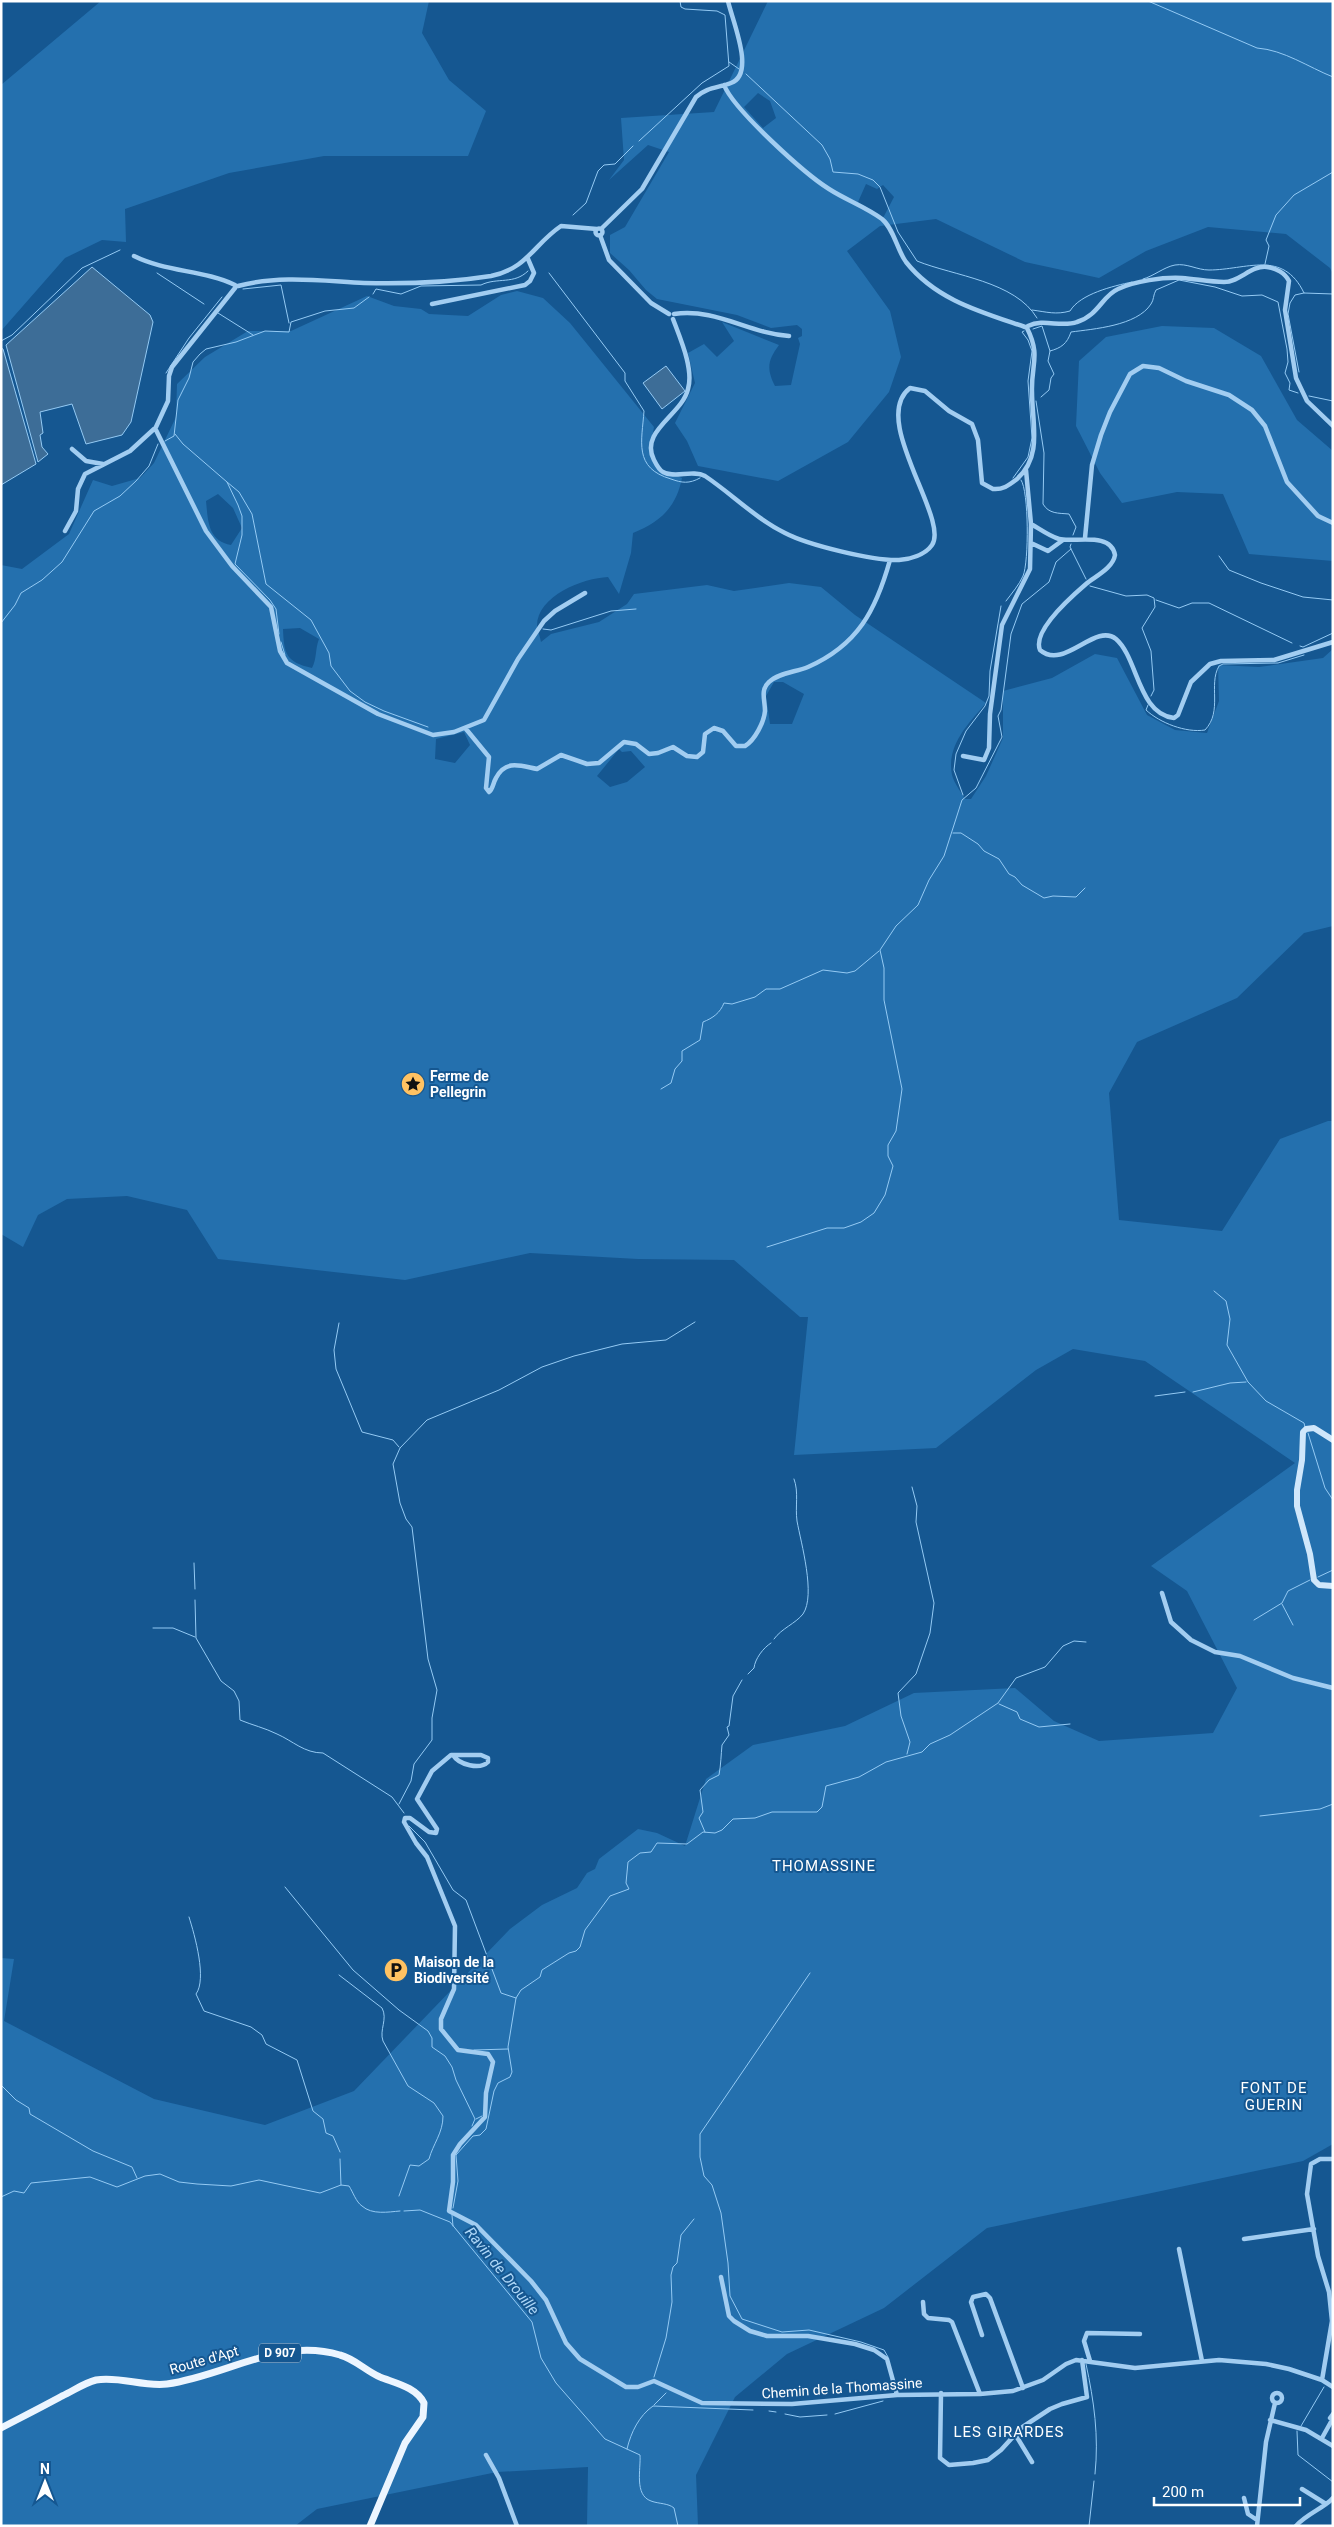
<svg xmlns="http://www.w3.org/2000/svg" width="1334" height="2527" viewBox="0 0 1334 2527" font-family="Roboto,sans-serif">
<rect width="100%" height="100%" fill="#155791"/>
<!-- green -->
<path fill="#2470ae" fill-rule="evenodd" d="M101 1H429L422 33 449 80 486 111 468 156H324L229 173 125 209 126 242 102 240 65 258 1 331V85Z
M768 1H1333V274L1330 268 1286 234 1208 227 1146 251 1099 278 1025 262 936 219 880 226 847 251 890 311 901 357 889 392 848 442 778 481 698 466 687 441 675 423 695 383 688 353 704 344 717 357 734 341 722 322 779 345C768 360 766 368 775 386L791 385 800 344 798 338 802 336V329L797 325 771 328 737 315 657 299 646 290 629 270 610 253V235L625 227 669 152 648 145 609 180 624 160 621 118 714 112ZM758 93 770 101 776 118 763 128 744 107ZM866 184 877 189 883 185 894 197 883 218 858 202Z
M517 291 543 298 570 323 654 427 650 449 661 470 682 478C676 508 660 522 633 533L631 553 619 594 608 577C583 578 536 596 537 627 538 631 540 637 541 642L551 634 599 622 627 604 634 594 707 585 734 591 789 583 821 587 855 615 986 703C969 723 946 745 952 775 954 783 961 792 965 799H971L986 776 1003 738V691L1052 678 1095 654 1117 658 1147 715 1175 730 1207 733 1219 701 1218 665 1259 667 1323 658 1333 649V926L1304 933 1237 998 1137 1042 1109 1093 1119 1220 1222 1231 1280 1139 1328 1121H1333V2144L1303 2161 987 2228 884 2308 787 2354 735 2397 696 2475 698 2526H587L588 2467 497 2472 317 2509 295 2526H1V1958L14 1959 4 2021 154 2099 265 2125 354 2091 510 1929 542 1905 577 1888 587 1873 595 1869 599 1859 638 1829 657 1833 685 1846 706 1779 753 1745 845 1726 914 1693 1015 1688 1054 1721 1099 1741 1213 1733 1237 1688 1187 1591 1151 1566 1295 1463 1145 1361 1073 1349 1036 1370 936 1448 794 1455 808 1317H800L734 1260 638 1259 530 1253 405 1280 218 1259 187 1210 127 1196 67 1199 38 1215 23 1247 1 1234V565L22 569 69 534 93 480 112 486 140 478 154 463 176 417 177 384 205 357 248 331H291L367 296 394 306 421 309 429 314 468 316 501 295ZM218 494 233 508 242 528 231 545C208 541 208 521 206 501ZM300 628 319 639C315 649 317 659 312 668 286 662 284 654 283 629ZM774 682H783L804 694 792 724H770L766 696ZM464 732 470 745 455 763 435 759 436 739ZM619 749 622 752 631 751 645 767 627 782 610 787 597 776Z
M1162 326 1214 328 1261 356 1297 420 1333 451V561L1249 554 1223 494 1177 492 1122 503 1100 473 1076 426 1079 361 1106 337Z"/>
<!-- water -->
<path fill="#3d6d97" stroke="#94caf4" d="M92 267 150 315 153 322 131 422 122 435 86 444 72 404 40 412 43 433 40 435 42 447 48 454 38 462 6 345Z
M1 348 3 349 36 464 1 485Z
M666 366 685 391 662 409 643 383Z"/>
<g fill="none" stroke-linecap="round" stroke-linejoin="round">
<!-- stream -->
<path stroke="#94caf4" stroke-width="1" d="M1148 1 1257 48C1284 50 1308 67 1333 77
M729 62 739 69
M746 74 822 145 830 159 833 172 858 174 873 180 880 187 898 232 917 261C954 276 1015 281 1037 318
M639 141 702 83 729 66 725 15 717 11 685 9 681 7 680 1
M573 215 586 203 598 171 604 165 615 164 633 146
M1265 264 1269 246 1266 240 1276 215 1294 195 1333 172
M157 273 204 304
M549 273 625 373V381L644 411C642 441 633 468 671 479 682 483 689 484 700 478
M1143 279C1154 276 1164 267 1175 265 1187 263 1197 270 1209 270 1246 270 1283 249 1304 293L1333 294
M243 289 281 285 289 323
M373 294 376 289 401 294 421 286 481 285C497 277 514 285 528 271
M1032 310C1047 312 1056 315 1070 311 1080 294 1113 286 1132 282
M218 313 253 335
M1033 329 1042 326 1050 351 1048 361 1054 374 1051 378 1049 390 1041 397
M1 341 12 335 82 268 120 250
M1050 351C1061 348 1067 344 1071 332 1093 329 1137 326 1151 304 1154 300 1153 295 1156 290L1179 280 1215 287 1242 296 1262 295 1278 302 1287 349 1288 362 1285 373 1290 383 1289 390 1298 393
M1299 372 1288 314 1290 303 1295 295 1304 293
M166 373 189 338 222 297
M1309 396 1333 401
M1036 401 1044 453 1043 504C1049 514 1058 513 1069 514L1076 527 1073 535
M175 434 183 444 227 482 238 505 242 516V535L235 564 270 600 276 609 279 634
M165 441 174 436 178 400 189 378 193 362 200 354 206 349 236 342 265 331 289 332 291 322 325 311 354 308 369 297
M1013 478 1028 457 1032 438 1028 381 1032 351 1028 340 1022 332 1024 331
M227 482 239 492 252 514 266 584 311 620 329 653 331 666 350 691 365 702 384 711 428 727
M1071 544 1070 547 1086 579
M1219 556 1229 570 1261 583 1303 597 1333 600
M1090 586 1126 596 1147 595 1154 598 1155 607 1142 628 1151 651 1154 690 1151 696
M1156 600 1179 608 1192 603H1209L1292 643
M1006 601C1012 593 1019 585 1023 576 1029 562 1029 491 1021 480
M1 623 15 605 21 593 42 580 62 562 94 511 120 496 136 481 149 466 158 444
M543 629 551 630 611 611 636 609
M281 642 285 655
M1300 646 1303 647 1333 633
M1148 705 1146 710C1160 723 1186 733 1205 730 1223 711 1208 685 1219 666L1223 664 1278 663 1304 655
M963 795 954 770 956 754 966 731 985 706 989 696 990 671 1001 606
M953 833H961L978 844 984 851 999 859 1009 874 1015 877 1022 885 1044 898 1053 896 1076 897 1085 888
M661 1089 671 1083 675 1069 682 1061V1051L700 1040 703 1022C713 1018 720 1013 724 1003L732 1004 755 997 766 989H780L823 970 847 973 855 971 879 951
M767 1247 827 1228H844L861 1222 874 1213 885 1195 893 1166 888 1156V1145L896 1131 902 1089 884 1000V968L880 950 896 926 918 905 929 880 944 856 962 800 976 788 1002 737 998 716 1001 710 1011 634 1022 604 1049 582 1056 562 1071 549
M1214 1291 1226 1301 1230 1319 1227 1345 1248 1382 1266 1401 1304 1423 1305 1427
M339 1323 334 1350 336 1369 362 1432 393 1440 399 1447
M1193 1392 1230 1383 1246 1382
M1155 1396 1185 1392
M1308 1433 1325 1488 1333 1500
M194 1563 195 1589
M1318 1577 1333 1570
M195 1600 196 1638 221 1681 234 1691 239 1701 240 1720C252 1725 265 1728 277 1734 293 1741 304 1753 323 1753L392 1797 404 1813
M1282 1604 1293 1625
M1254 1620 1282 1603 1288 1591 1310 1580
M153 1628H173L195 1637
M774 1639C782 1628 795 1624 803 1614 816 1595 801 1543 797 1521 795 1507 799 1492 794 1479
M748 1674 754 1668C755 1659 763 1648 771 1643
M999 1704 1017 1712 1020 1719 1039 1727 1070 1724
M907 1754 910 1742 901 1716 898 1693 916 1674 930 1633 934 1603 916 1522 917 1506 912 1487
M399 1804 411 1781 414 1764 432 1740V1718L437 1690 428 1659 412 1527 406 1519 400 1503 393 1464 400 1448 427 1420 499 1390 542 1367 574 1356 622 1344 666 1340 695 1322
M1260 1816 1320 1809 1333 1804
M409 1826 425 1842 453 1890 466 1900 501 1993 516 1998
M705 1832 699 1818 703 1812 700 1790 709 1780 719 1775C721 1764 721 1755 722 1745L729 1735 727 1727 729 1726 733 1696 742 1680
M285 1887 353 1970 399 2010 428 2031 432 2038V2047L445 2056 452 2067 456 2080 475 2119 472 2126
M189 1917C195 1936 207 1979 196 1994L204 2011 251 2027 262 2035 266 2044 297 2060 313 2111 323 2119 326 2133 333 2136 340 2152
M810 1973 700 2134V2157L704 2176 712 2185 721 2213 728 2263 730 2296 742 2319 782 2332 809 2330 861 2342 884 2350 888 2357
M339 1975 382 2008C388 2019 379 2030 383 2041L408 2086 434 2103 443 2116C443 2133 433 2144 429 2159L419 2166 410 2165 399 2196
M474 2050 508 2049
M1 2085 16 2100 29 2108 30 2114 93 2151 132 2167 137 2178
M476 2119 482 2116
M340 2159 341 2185
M1 2197 14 2191 24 2193 31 2183 90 2177 117 2187 145 2176 160 2174 179 2182 197 2184 231 2186 259 2180 320 2193 341 2185 349 2186C353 2192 356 2202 362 2206 372 2215 388 2212 400 2211
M453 2208 458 2181 456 2155 473 2136 480 2135 486 2129 494 2091 498 2083 510 2077 512 2072 508 2047 516 1998 521 1990 540 1977 542 1970 569 1953 576 1951 580 1947 585 1930 610 1896 629 1889 626 1883 628 1862 640 1853 651 1852 657 1843 687 1844 703 1832 715 1833 722 1830 733 1819 755 1818 772 1812H817L822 1807 826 1786 859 1777 886 1762 922 1752 930 1744 950 1735 998 1703 1016 1678 1045 1667 1063 1646 1074 1641 1086 1642
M404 2211 420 2210 450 2222 532 2322 541 2358 556 2383 605 2439 640 2455C641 2469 634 2495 651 2501 659 2504 668 2503 674 2508L678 2526
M452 2215 453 2226
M1086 2364C1094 2401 1099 2436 1095 2474
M654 2377 666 2338 672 2302 671 2275 673 2267 677 2263 681 2235 694 2219
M654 2405 666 2393
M769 2411 776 2412
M785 2414 800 2417 827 2415
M835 2414 883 2401
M1301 2426 1324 2387
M1297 2431 1298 2455 1333 2482
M627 2449C631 2432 639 2416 653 2406L753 2410
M1089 2526 1094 2481"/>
<!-- street -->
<path stroke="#a2cdf1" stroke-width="4.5" d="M724 85C734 110 805 174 829 189 846 200 866 207 882 219 894 229 897 250 906 262 936 300 981 312 1025 327
M595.5 232a3.5 3.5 0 1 1 7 0a3.5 3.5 0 1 1-7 0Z
M601 229 642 189 696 97C707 87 718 88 731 83 756 74 732 20 728 1
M600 235 609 260 651 303 669 314
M134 256C166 272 204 270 235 285
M238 286C279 275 322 281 364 283 403 284 453 282 491 276 528 268 533 245 561 226L597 229
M432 304 525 285 530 281 534 273 528 259
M674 314C717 308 747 333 789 336
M673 319C680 338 694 369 688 389 682 415 639 431 654 460 656 464 659 470 663 472 675 479 692 469 705 476 732 494 755 518 785 533 808 545 873 561 899 560 910 559 925 555 932 545 950 519 869 419 910 388L925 391 949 411 972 424 978 440 982 483 993 489C1003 490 1009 485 1017 479 1043 456 1032 423 1032 392 1031 364 1041 356 1027 328
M1028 326C1044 318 1061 328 1077 322 1099 315 1102 296 1118 289 1135 281 1163 277 1182 278 1196 279 1210 282 1224 282 1240 282 1251 265 1267 267 1276 268 1285 273 1289 281L1285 310 1296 378 1307 401 1333 426
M156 427 168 401 169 376 172 367 235 288
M156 430 206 531 232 566 271 607 280 651 287 663 378 714 433 735 454 732 484 720 518 659 544 621 555 611 585 593
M72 449 86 461 103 464
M1031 524C1040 529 1049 536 1059 539 1073 543 1111 531 1115 555 1113 568 1096 576 1086 584 1072 596 1032 631 1040 650 1064 671 1095 622 1116 639 1138 658 1138 714 1174 718L1178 715 1191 682 1210 664 1221 661 1274 660 1333 642
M65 531 76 511 78 489 85 474 130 451 154 429
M1085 538 1092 465 1101 435 1110 412 1130 374 1143 366 1159 368 1186 381 1229 395 1252 410 1265 426 1287 482 1318 516 1333 523
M1031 543 1048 551 1063 540
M466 729 489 757 486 788 489 792C493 789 493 783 496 778 506 759 521 766 537 769L561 755 587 764 599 763 624 742 636 744 649 754 658 753 673 747 687 756 697 757 703 752 705 734 714 728 723 731 736 746H745C755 740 764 722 765 711 765 700 760 690 769 682 778 673 796 672 808 667 858 645 876 610 890 560
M963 756 984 760 989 748 990 714 1002 625 1030 569 1031 524 1026 470
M1162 1593 1171 1622 1191 1640 1215 1652 1240 1656 1293 1678 1333 1688
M453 1755C459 1765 480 1770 488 1762V1758L481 1755H451L432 1771 417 1799 437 1829 436 1833 429 1832 410 1818H405L404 1822 416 1843 427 1857 455 1926 454 1989 441 2019V2029L458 2050 488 2054 493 2062 486 2093 485 2117 460 2144 453 2155V2182L449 2211 476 2225 531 2281 546 2300 566 2343 580 2359 626 2387H638L654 2381 702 2403 792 2404 897 2395 980 2394 1013 2391 1043 2380 1066 2364 1076 2360 1135 2368 1219 2360 1266 2364 1289 2369 1322 2380 1333 2387
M1244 2239 1314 2229
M1179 2249 1202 2361
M721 2277 729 2316 734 2321 750 2331 767 2336H808L855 2344 874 2350 887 2359 897 2395
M923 2302 924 2314 928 2318 949 2320 952 2322 980 2394
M982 2335 971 2302 973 2297 986 2294 990 2298 1023 2388
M1090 2361 1084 2341 1087 2333 1140 2334
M1322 2380 1332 2321 1329 2292 1318 2256 1307 2194 1311 2164 1320 2159H1333
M941 2393 940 2458 949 2465 973 2463 988 2460 1001 2450 1021 2428 1050 2409 1062 2404 1087 2397 1082 2360
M1272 2398a5 5 0 1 1 10 0a5 5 0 1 1-10 0Z
M1333 2414 1330 2418 1333 2421
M1270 2420 1306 2430 1333 2446
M1015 2434 1032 2462
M1322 2438 1332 2420
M486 2455 499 2478 517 2526
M1302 2489 1326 2504
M1244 2498 1248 2514 1257 2520
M1257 2526 1266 2442 1275 2403
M1296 2526C1306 2514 1326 2507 1333 2498"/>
<!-- secondary -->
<path stroke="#d0e7fb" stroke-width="6" d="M1333 1440 1314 1428 1306 1429 1303 1432 1302 1460 1297 1490V1506L1310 1554 1314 1580 1319 1585 1333 1586"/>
<!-- primary -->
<path stroke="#ecf5ff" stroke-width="7" d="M1 2428C22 2417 42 2407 62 2396 73 2391 84 2383 96 2380 120 2376 143 2387 167 2384 226 2376 279 2337 340 2355 355 2359 366 2371 380 2377 395 2383 416 2387 424 2403L423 2417 405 2443 370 2526"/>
</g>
<!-- icons -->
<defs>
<g id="sight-disc" transform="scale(1.25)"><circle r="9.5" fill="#ffc262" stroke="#155791"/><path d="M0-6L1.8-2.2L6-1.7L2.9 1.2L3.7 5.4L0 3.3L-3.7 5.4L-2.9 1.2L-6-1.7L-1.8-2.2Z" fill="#111"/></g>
<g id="parking-disc" transform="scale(1.25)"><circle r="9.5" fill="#ffc262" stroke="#155791"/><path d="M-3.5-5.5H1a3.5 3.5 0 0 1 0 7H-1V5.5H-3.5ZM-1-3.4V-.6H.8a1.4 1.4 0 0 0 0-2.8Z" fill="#111"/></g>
</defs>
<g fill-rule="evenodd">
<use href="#sight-disc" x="413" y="1084"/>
<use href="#parking-disc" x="396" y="1970"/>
</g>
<g text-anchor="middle" stroke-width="4" stroke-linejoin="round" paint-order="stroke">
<!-- shield labels -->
<rect fill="#155791" stroke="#b9cdde" stroke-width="1" x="259" y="2343.5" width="42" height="19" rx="4"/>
<g font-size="12" font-weight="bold" fill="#fff">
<text x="280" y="2357">D 907</text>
</g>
<!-- poi labels -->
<g font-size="14" font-weight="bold" fill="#fff" stroke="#155791" text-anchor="start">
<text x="430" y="1081">Ferme de<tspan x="430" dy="16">Pellegrin</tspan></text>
<text x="414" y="1967">Maison de la<tspan x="414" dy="16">Biodiversité</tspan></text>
</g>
<!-- street labels -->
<g font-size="14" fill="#fff" stroke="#155791">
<text transform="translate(204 2360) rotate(-16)" y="5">Route d'Apt</text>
<text transform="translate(842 2388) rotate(-4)" y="5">Chemin de la Thomassine</text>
</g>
<!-- neighbourhood labels -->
<g font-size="15" letter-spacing="1" fill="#fff" stroke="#155791">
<text x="824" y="1871">THOMASSINE</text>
<text x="1274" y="2093">FONT DE<tspan x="1274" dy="17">GUERIN</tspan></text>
<text x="1009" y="2437">LES GIRARDES</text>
</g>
<!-- water labels -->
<g font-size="15" font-style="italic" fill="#aed7f8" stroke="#155791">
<text transform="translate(502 2271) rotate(51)" y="5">Ravin de Drouille</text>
</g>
</g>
<!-- border -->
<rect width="1334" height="2527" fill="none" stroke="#ffffff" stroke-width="5"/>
<!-- north arrow -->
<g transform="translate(45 2482)" stroke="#155791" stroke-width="4" paint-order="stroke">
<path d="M0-4L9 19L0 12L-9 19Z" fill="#ffffff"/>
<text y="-8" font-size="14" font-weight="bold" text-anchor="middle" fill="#ffffff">N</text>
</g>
<!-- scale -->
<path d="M1154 2497v8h146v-8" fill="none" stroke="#ffffff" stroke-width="2.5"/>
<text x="1162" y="2497" font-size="15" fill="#ffffff" stroke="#155791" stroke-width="4" paint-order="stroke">200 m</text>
</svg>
